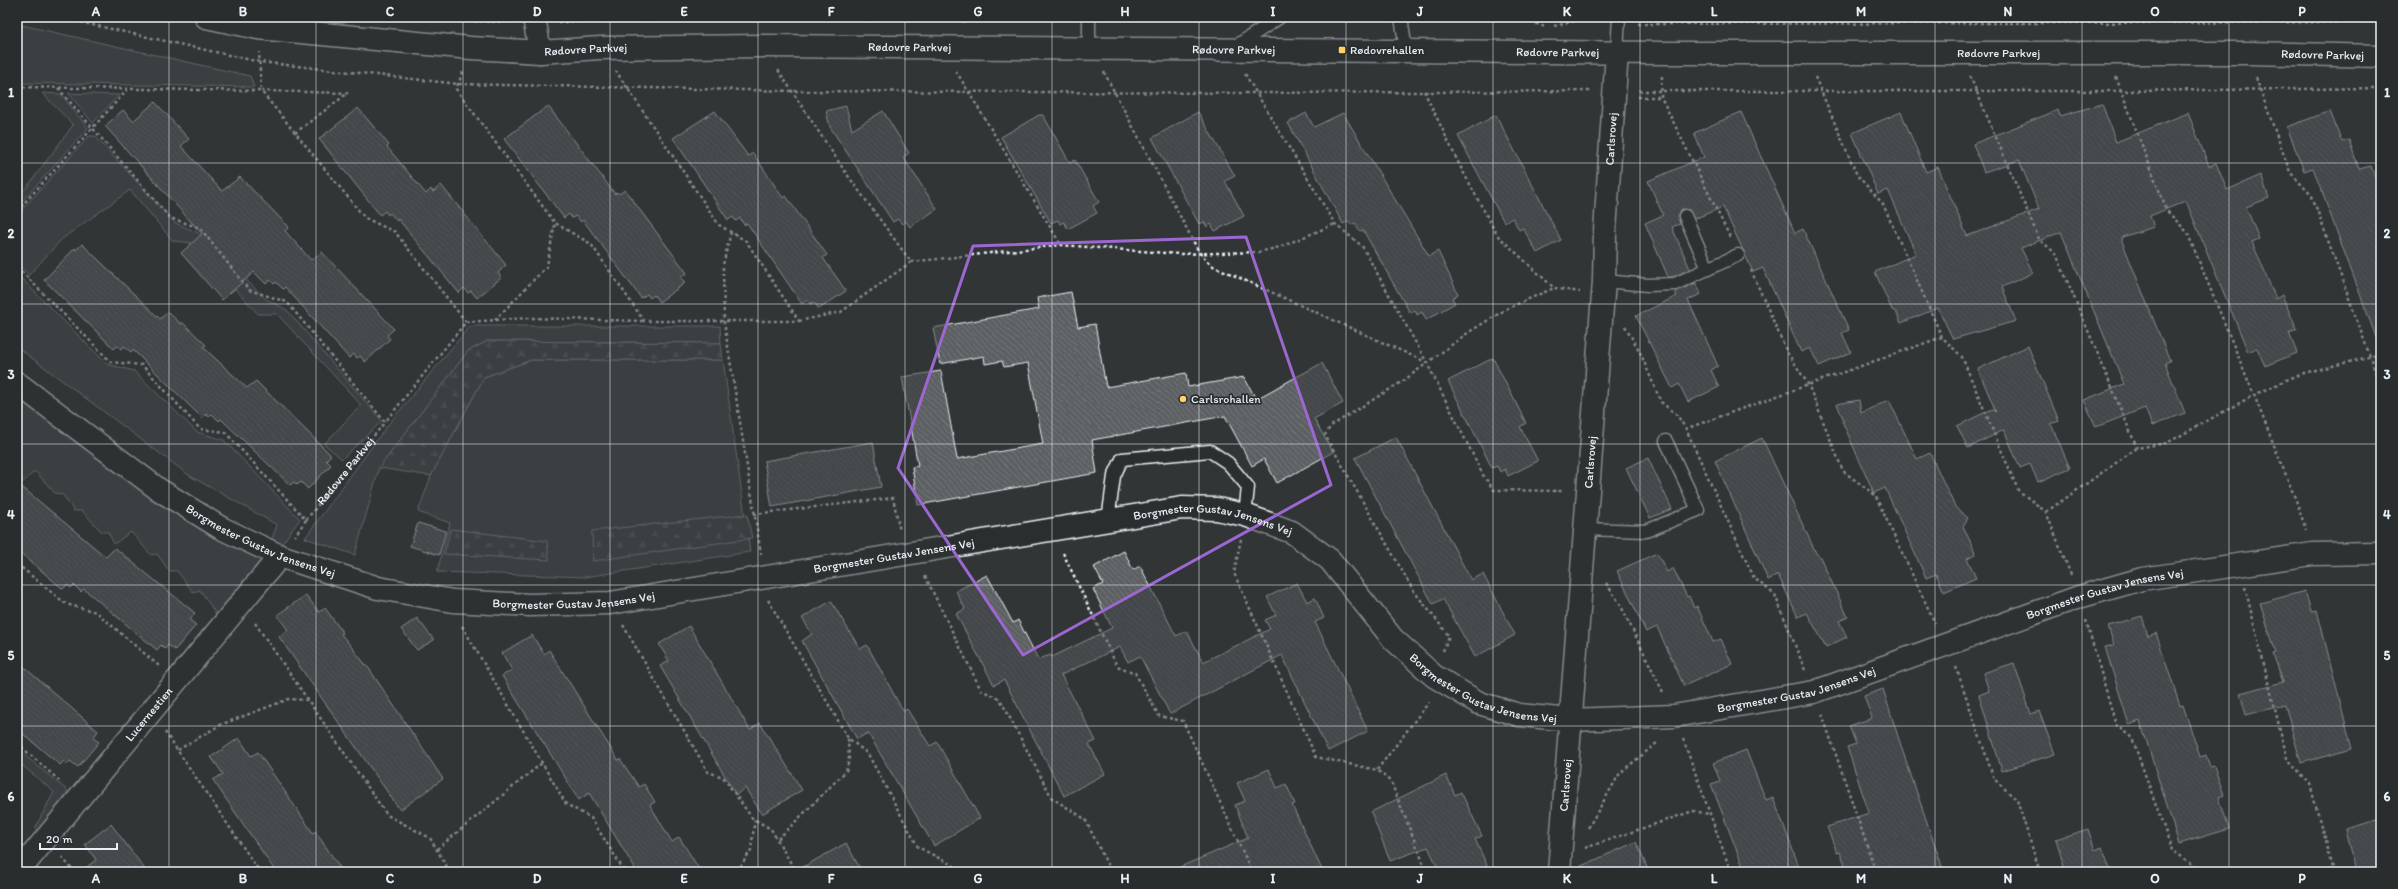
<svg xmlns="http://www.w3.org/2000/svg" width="2398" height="889" viewBox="0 0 2398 889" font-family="Itim,sans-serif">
<defs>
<pattern id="forest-firs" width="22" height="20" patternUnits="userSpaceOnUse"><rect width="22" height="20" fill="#494d4f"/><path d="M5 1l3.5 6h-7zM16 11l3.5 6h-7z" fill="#636769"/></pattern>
<pattern id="building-back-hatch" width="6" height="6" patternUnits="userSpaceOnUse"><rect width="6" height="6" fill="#5c6063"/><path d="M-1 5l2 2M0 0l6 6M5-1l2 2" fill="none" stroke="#73777a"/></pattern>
</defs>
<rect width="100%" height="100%" fill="#323536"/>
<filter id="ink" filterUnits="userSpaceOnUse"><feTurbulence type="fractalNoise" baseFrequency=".025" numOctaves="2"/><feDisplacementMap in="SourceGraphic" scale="8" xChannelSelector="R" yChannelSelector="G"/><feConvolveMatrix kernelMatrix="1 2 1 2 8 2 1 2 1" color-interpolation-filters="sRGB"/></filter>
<g filter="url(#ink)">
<!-- green -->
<path fill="#494d4f" stroke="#989fa4" d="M17 24 250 76 254 87 17 83Z
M42 93 61 94 88 128 17 207V196L27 187 73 125Z
M68 93 119 95 93 123Z
M89 136H95L175 223 197 232 266 299 287 310 382 421 342 459 324 444 361 405 277 314H258L193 243 173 241 130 190 62 239 29 275 17 263V215Z
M17 274 107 364 134 371 197 432 224 440 300 519 281 545 271 541 277 525 190 476 17 347Z
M470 326H720L721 343 488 341 468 351 379 468 355 555 305 538 387 426Z
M531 360H723L750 552 585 577 437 572 450 523 418 512 431 476 484 377Z
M17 393 217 537 262 560 218 617 200 590 193 592 177 571H169L157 554 151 555 131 532 114 544 108 532H102L82 511H74L63 495 55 493 35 471 21 484 17 479Z
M17 749 68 791 40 833 35 828 54 792 17 761Z"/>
<!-- forest -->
<path fill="url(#forest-firs)" stroke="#989fa4" d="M488 341 721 343 723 360H531L484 377 431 476 379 468 468 351Z
M747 514 752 538 593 561 592 531Z
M451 529 547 541 549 560 444 554Z"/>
<!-- building -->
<path fill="url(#building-back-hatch)" stroke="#e8f1f8" d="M155 102 189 139 181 146 222 191 240 177 289 227 285 231 311 260 322 252 394 329 387 335 390 339 365 362 360 356 357 358 354 354 349 358 285 287 283 289 276 282 274 284 270 280 266 284 254 272 222 300 181 253 202 234 105 126 123 110 133 121Z
M2102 104 2116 142 2188 113 2209 166 2216 163 2227 190 2261 175 2269 198 2246 207 2259 239 2252 242 2276 299 2282 295 2297 330 2289 333 2297 353 2265 366 2257 348 2248 352 2186 201 2150 216 2154 227 2122 237V241L2170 361 2165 363 2185 413 2152 426 2145 408 2096 427 2084 400 2124 384 2061 232 2021 248 2033 273 2002 287 2016 321 1953 339 1938 308 1901 323 1896 312 1892 310 1875 272 1916 254 1888 190 1878 194 1852 133 1901 112 1926 172 1938 167 1967 236 2039 209 2019 160 1984 172 1973 144 2058 110 2060 116Z
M548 106 615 194 617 192 619 194 625 190 687 273 681 277 685 283 659 302 654 295 650 298 647 294 641 298 583 220 581 222 576 216 572 218 569 214 564 218 504 139Z
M846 106 852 130 883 111 909 153 903 157 937 209 910 227 906 221 902 224 898 219 893 222 830 127 826 111Z
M358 108 389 145 387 147 426 194 431 189 433 192 441 185 506 265 498 273 502 277 477 298 471 291 468 293 464 288 459 293 398 219 397 221 390 213 388 215 385 211 380 215 319 139Z
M715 111 748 156 753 153 783 198 786 196 827 255 823 258 846 291 819 309 814 302 810 304 807 300 802 304 747 223 744 225 740 218 736 221 733 217 728 220 673 138Z
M2330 111 2342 142 2349 140 2359 169 2371 166 2381 194V345H2379L2313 168 2304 171 2287 127Z
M1198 112 1235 176 1225 181 1244 216 1215 231 1211 224 1207 227 1204 222 1199 224 1152 138Z
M1741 112 1795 233 1803 229 1849 330 1842 333 1851 352 1819 366 1810 348 1801 352 1763 268 1753 272 1723 207 1694 219 1689 210 1682 209 1679 212 1678 216 1680 224 1672 227 1690 269 1673 277H1668L1645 223 1663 215 1648 181 1704 157 1694 133Z
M1306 113 1314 127 1343 113 1429 256 1438 251 1458 294 1452 298 1455 303 1426 320 1422 312 1417 315 1415 310 1410 313 1363 230 1360 231 1355 223 1351 225 1349 221 1343 224 1288 123Z
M1039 115H1043L1070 163 1075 160 1099 202 1093 206 1097 213 1068 229 1064 222 1060 224 1058 220 1051 223 1001 137Z
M1496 115 1561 240 1537 253 1523 228 1519 230 1513 218 1504 222 1458 136Z
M82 244 160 319 168 312 181 324 182 322 206 345 203 347 247 388 256 381 331 455 326 460 331 465 308 489 301 482 297 485 294 482 290 485 221 419 219 421 212 414 209 417 206 414 202 418 133 350 131 352 124 346 121 349 117 346 114 349 44 280 75 248 76 250Z
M1696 283 1701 294 1688 300 1718 366 1711 370 1719 387 1688 402 1679 384 1672 388 1636 316 1677 296 1675 292Z
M1071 292 1078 327 1095 324 1106 387 1186 373 1188 387 1244 377 1256 399 1322 363 1343 403 1314 419 1333 452 1277 483 1264 459 1252 466 1225 416 1092 440 1097 473 918 505 912 467 918 466 902 377 941 371 957 459 1043 444 1028 363 1004 367 1002 361 985 364 984 356 940 364 933 328 1039 309 1037 298Z
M2028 346 2059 421 2051 424 2070 468 2038 482 2030 464 2020 468 2004 430 1968 448 1957 426 1992 409 1996 412 1978 369Z
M1493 358 1526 423 1520 427 1538 461 1508 476 1505 469 1500 472 1497 466 1492 468 1448 381Z
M1859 400 1861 413 1889 400 1917 459 1930 453 1955 507 1968 518 1963 526 1976 554 1967 558 1976 578 1944 592 1936 574 1926 578 1885 488 1874 493 1842 421H1844L1837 404Z
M1396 437 1471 580 1483 574 1515 635 1475 657 1443 599 1433 604 1355 458Z
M1762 438 1816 553 1820 557 1848 617 1839 621 1847 637 1826 647 1807 613 1798 617 1778 575 1768 580 1715 461Z
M873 442 881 487 772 507 764 461Z
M1648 458 1672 509 1650 518 1626 468Z
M17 483 106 557 115 548 195 613 190 620 196 625 175 650 168 645 165 649 161 645 157 650 84 589 81 592 74 585 71 588 67 585 63 589 17 550Z
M418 523 446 531 439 555 410 546Z
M1124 551 1133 570 1140 566 1176 636 1187 631 1203 662 1270 629 1265 620 1276 615 1267 597 1297 583 1307 602 1315 598 1324 618 1315 622 1368 731 1328 751 1282 655 1170 714 1140 656 1128 662 1120 647 1061 675 1096 741 1089 744 1105 774 1064 796 1004 680 994 685 956 614 965 609 956 591 987 575 1013 623 1018 620 1038 659 1051 655 1052 657 1112 628 1093 589 1103 584 1094 567Z
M1657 553 1667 572 1673 568 1687 597 1689 596 1694 608 1697 606 1713 642 1721 639 1732 664 1684 686 1657 627 1646 632 1617 571Z
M2305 591 2311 611 2317 610 2352 749 2301 763 2285 705 2246 715 2240 693 2283 682 2273 654 2276 653 2260 603Z
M306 595 319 612 325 608 343 633 341 634 370 670 443 779 400 810 279 637 288 630 277 615Z
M831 601 860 649 867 645 898 702 904 711 907 709 930 746 937 742 980 818 934 846 868 733 857 739 802 641 812 634 802 618Z
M2142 616 2148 636 2156 633 2180 706 2183 705 2200 757 2206 755 2210 767 2214 766 2224 795 2219 797 2229 829 2179 844 2140 721 2129 725 2105 647 2114 645 2108 626Z
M417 618 434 640 417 650 401 629Z
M689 626 750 730 760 723 802 790 762 814 745 788 736 795 660 666 669 661 659 644Z
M532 635 544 654 549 650 618 760 620 759 639 787 644 784 655 802 650 805 672 842 679 837 701 872H637L589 793 579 800 502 676 512 670 502 653Z
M17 661 98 731 93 738 99 742 78 767 70 761 67 764 64 761 60 765 17 729Z
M2014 663 2031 714 2039 711 2055 754 2002 771 1979 695 1989 691 1983 673Z
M1883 689 1903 752 1944 872H1848L1840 852 1837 853 1827 827 1869 813 1847 747 1856 744 1849 726 1872 718 1864 696Z
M239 738 251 756 258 752 313 833 315 831 343 872H276L213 780 223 774 211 757Z
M1746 750 1766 800 1773 797 1801 872H1745L1711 784 1720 781 1713 763Z
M1269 769 1277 788 1286 784 1295 804 1292 805 1323 872H1168L1248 838 1235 805 1245 801 1237 783Z
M1446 775 1455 795 1461 792 1482 836 1475 839 1490 872H1440L1428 847 1390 861 1371 812Z
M2381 819V872H2356L2346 829Z
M111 824 147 872H80L96 860 85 844Z
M2088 829 2095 850 2102 847 2111 872H2066L2056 839Z
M1636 842 1649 872H1572V870Z
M846 843 862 872H794Z"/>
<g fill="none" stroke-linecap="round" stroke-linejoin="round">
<!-- service casing -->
<g stroke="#e8f1f8" stroke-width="15">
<path id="service" d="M1401 17 1406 50
M1089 48V17
M1233 48 1280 17
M1617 52 1619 17
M1685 216 1708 269
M1604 281 1648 285 1675 284 1738 255
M1108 520 1114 476 1122 459 1210 451 1228 463 1248 487 1245 515
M1584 529 1646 531 1698 510 1666 441"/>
</g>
<!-- minor casing -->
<g stroke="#e8f1f8" stroke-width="25">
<g id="minor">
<path d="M534 17 540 52"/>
<path id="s2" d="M17 383 158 489 221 528 280 556 378 588 453 601 530 605 610 603 1182 508 1217 509 1245 515 1292 532 1330 560 1393 639 1434 676 1479 703 1519 715 1570 720 1674 716 1814 692 2079 597 2142 579 2313 554 2381 553"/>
<path id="s3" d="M18 872 280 556"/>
<path id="s4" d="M1559 872 1604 281 1605 231 1617 52"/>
</g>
</g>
<!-- tertiary casing -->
<g stroke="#e8f1f8" stroke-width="25">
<g id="tertiary">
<path id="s5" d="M206 17 258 28 471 48 540 52 600 48 762 46 1664 53H2248L2381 56"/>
</g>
</g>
<!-- path -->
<g stroke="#e8f1f8" stroke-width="2.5" stroke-dasharray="3 3" stroke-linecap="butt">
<path d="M57 17 260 62 458 84 792 91 1257 93 1590 91"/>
<path d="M1519 17 1545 27"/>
<path d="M1874 17V24"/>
<path d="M468 21 511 22"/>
<path d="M868 21 893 17"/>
<path d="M558 22 649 21"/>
<path d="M963 22 975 17"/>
<path d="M1638 24 2381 22"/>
<path d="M1554 26 1592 17"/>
<path d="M778 70 846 173 911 262 1061 245 1179 254 1259 252 1280 247 1335 224"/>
<path d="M956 71 1061 245"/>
<path d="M463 72 456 89 555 223 591 244 644 321H799L746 241 719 225 616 71"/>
<path d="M1104 72 1199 252 1211 265 1426 362"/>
<path d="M1245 74 1335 224 1362 246 1427 363 1483 475 1494 490 1564 491"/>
<path d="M1662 76 1661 97 1730 237"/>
<path d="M1970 76 2039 239 2056 254 2137 448"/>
<path d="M1815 77 1857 175 1883 204 1942 337 1962 357 2018 490 2046 512 2071 575"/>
<path d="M2116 77 2167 211 2187 232 2254 395 2297 503 2306 530"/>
<path d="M2256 78 2290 172 2312 196 2381 387"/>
<path d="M17 87 261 91 259 52"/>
<path d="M58 88 170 218 200 228 249 290 287 302 385 422 466 322 395 232 365 218 261 91 348 93"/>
<path d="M1424 91 1460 166 1497 235 1554 288 1580 292"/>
<path d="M1639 91H2121L2381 88"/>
<path d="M1638 97H1661"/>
<path d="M295 133 348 93"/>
<path d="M17 211 127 90"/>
<path d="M731 232 723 265 724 322 761 554"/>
<path d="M17 267 111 362 142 365 200 429 225 432 306 520 295 536"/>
<path d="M1751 270 1787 352 1808 384 1843 471 1875 495 1935 623"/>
<path d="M495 320 547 266 555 223"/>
<path d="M799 321 841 312 911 262"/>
<path d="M466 322 528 318 644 321"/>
<path d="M1625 326 1639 350 1661 402 1677 415 1686 429 1754 578 1775 595 1805 670"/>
<path d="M1685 429 1942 337"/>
<path d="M2046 512 2137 448 2167 443 2254 395 2300 374 2381 354"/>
<path d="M754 514 893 498 900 531"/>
<path id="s1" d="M306 520 385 422"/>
<path d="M1241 539 1234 573 1316 757 1377 770 1391 782 1427 872"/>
<path d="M1063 553 1117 666 1135 673 1159 716 1183 721 1252 872"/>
<path d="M17 564 66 604 96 612 159 666"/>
<path d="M925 576 981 690 1000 699 1052 798 1085 819 1111 872"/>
<path d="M1606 583 1620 604 1663 692"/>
<path d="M2245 587 2287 758 2310 784 2333 872"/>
<path d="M768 600 848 738 868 754 918 847 954 866 957 872"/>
<path d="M2086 620 2116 725 2132 738 2172 850 2196 867 2197 872"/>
<path d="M255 623 387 815 430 838 450 872"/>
<path d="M623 625 708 772 723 777 752 818 771 829 796 872"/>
<path d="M462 626 566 804 591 818 625 872"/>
<path d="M1443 651 1449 636 1413 590 1325 435 1331 426 1403 381 1469 332 1508 308 1554 288"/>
<path d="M1956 667 1994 779 2017 800 2040 872"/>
<path d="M1822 714 1876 872"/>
<path d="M165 732 260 872"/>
<path d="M1683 739 1731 872"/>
<path d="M17 743 62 783"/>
<path d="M178 750 220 725 289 699 308 700"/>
<path d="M1377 770 1429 702"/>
<path d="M1588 828 1620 773 1658 742"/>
<path d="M778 839 846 771 849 760 848 738"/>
<path d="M1585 848 1693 811 1709 814"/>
<path d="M437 849 542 763"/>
<path d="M62 857 74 872"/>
<path d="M737 872 751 850 755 819"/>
</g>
<!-- service -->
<use href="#service" stroke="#2a2d2e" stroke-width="12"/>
<!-- minor -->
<use href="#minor" stroke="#2a2d2e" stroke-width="22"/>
<!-- tertiary -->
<use href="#tertiary" stroke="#2a2d2e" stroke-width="22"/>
</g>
</g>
<!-- marked area -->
<path d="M0 0H2398V889H0ZM1246 237 1331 485 1023 655 898 468 973 246Z" fill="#323536" fill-opacity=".55" fill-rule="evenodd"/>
<path fill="none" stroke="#9c67d0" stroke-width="3" stroke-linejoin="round" d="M1246 237 1331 485 1023 655 898 468 973 246Z"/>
<!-- grid -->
<path fill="none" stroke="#e8f1f8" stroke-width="1" stroke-opacity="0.55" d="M169 17V872M316 17V872M463 17V872M610 17V872M758 17V872M905 17V872M1052 17V872M1199 17V872M1346 17V872M1493 17V872M1640 17V872M1788 17V872M1935 17V872M2082 17V872M2229 17V872M17 163H2381M17 304H2381M17 444H2381M17 585H2381M17 726H2381"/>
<!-- markers -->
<g fill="#ffd166" stroke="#2a2d2e" stroke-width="1.5">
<rect x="1338" y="46" width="8" height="8" rx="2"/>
<circle cx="1183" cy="399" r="4"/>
</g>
<g text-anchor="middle" stroke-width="3.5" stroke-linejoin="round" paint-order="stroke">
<!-- street labels -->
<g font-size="12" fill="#e8f1f8" stroke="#2a2d2e">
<text dy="4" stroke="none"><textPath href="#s5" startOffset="706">Rødovre Parkvej</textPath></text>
<text dy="4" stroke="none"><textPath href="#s5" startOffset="1030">Rødovre Parkvej</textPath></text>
<text dy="4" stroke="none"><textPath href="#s5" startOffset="382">Rødovre Parkvej</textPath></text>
<text dy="4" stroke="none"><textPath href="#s5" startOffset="1354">Rødovre Parkvej</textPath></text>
<text dy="4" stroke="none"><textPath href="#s5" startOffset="1795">Rødovre Parkvej</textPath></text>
<text dy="4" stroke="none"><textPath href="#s5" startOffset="2119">Rødovre Parkvej</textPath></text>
<text dy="4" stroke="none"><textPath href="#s4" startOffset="735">Carlsrovej</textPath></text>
<text dy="4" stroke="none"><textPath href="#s4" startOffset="411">Carlsrovej</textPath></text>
<text dy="4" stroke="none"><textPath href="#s1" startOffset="63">Rødovre Parkvej</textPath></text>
<text dy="4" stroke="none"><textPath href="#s2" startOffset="1264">Borgmester Gustav Jensens Vej</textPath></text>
<text dy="4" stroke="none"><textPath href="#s2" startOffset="292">Borgmester Gustav Jensens Vej</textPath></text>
<text dy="4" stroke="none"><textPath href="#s2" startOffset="940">Borgmester Gustav Jensens Vej</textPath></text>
<text dy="4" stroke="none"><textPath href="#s2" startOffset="2248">Borgmester Gustav Jensens Vej</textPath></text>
<text dy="4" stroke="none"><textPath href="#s2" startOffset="616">Borgmester Gustav Jensens Vej</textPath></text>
<text dy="4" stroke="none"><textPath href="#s2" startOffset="1600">Borgmester Gustav Jensens Vej</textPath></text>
<text dy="4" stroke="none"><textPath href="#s2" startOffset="1924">Borgmester Gustav Jensens Vej</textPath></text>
<text dy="4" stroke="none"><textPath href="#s3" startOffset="205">Lucernestien</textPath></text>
<text dy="4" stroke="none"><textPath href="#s4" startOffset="87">Carlsrovej</textPath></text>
</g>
<!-- poi labels -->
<g font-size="12" fill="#e8f1f8" stroke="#2a2d2e" text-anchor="start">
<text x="1350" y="54">Rødovrehallen</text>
<text x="1191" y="403">Carlsrohallen</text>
</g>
</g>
<!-- margin -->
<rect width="2398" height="889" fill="none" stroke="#2a2d2e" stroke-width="44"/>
<!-- scale -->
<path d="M40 843v6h77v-6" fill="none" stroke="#e8f1f8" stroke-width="2"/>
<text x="46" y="843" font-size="12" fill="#e8f1f8" stroke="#2a2d2e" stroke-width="3" paint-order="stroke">20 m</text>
<rect x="22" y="22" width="2354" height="845" fill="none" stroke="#e8f1f8" stroke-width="1.5"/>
<g font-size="13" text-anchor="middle" font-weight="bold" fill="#e8f1f8">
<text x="96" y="16">A</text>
<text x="243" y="16">B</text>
<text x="390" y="16">C</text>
<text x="537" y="16">D</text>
<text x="684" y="16">E</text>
<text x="831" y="16">F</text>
<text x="978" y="16">G</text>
<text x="1125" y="16">H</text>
<text x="1273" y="16">I</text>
<text x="1420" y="16">J</text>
<text x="1567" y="16">K</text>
<text x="1714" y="16">L</text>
<text x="1861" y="16">M</text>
<text x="2008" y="16">N</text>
<text x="2155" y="16">O</text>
<text x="2302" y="16">P</text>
<text x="11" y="97">1</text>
<text x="2387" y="97">1</text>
<text x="11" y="238">2</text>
<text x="2387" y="238">2</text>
<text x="11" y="379">3</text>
<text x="2387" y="379">3</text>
<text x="11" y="519">4</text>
<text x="2387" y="519">4</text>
<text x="11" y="660">5</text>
<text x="2387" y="660">5</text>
<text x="11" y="801">6</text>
<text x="2387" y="801">6</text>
<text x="96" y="883">A</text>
<text x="243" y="883">B</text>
<text x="390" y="883">C</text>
<text x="537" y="883">D</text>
<text x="684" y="883">E</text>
<text x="831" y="883">F</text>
<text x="978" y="883">G</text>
<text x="1125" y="883">H</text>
<text x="1273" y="883">I</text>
<text x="1420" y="883">J</text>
<text x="1567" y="883">K</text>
<text x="1714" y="883">L</text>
<text x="1861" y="883">M</text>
<text x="2008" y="883">N</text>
<text x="2155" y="883">O</text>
<text x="2302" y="883">P</text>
</g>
</svg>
